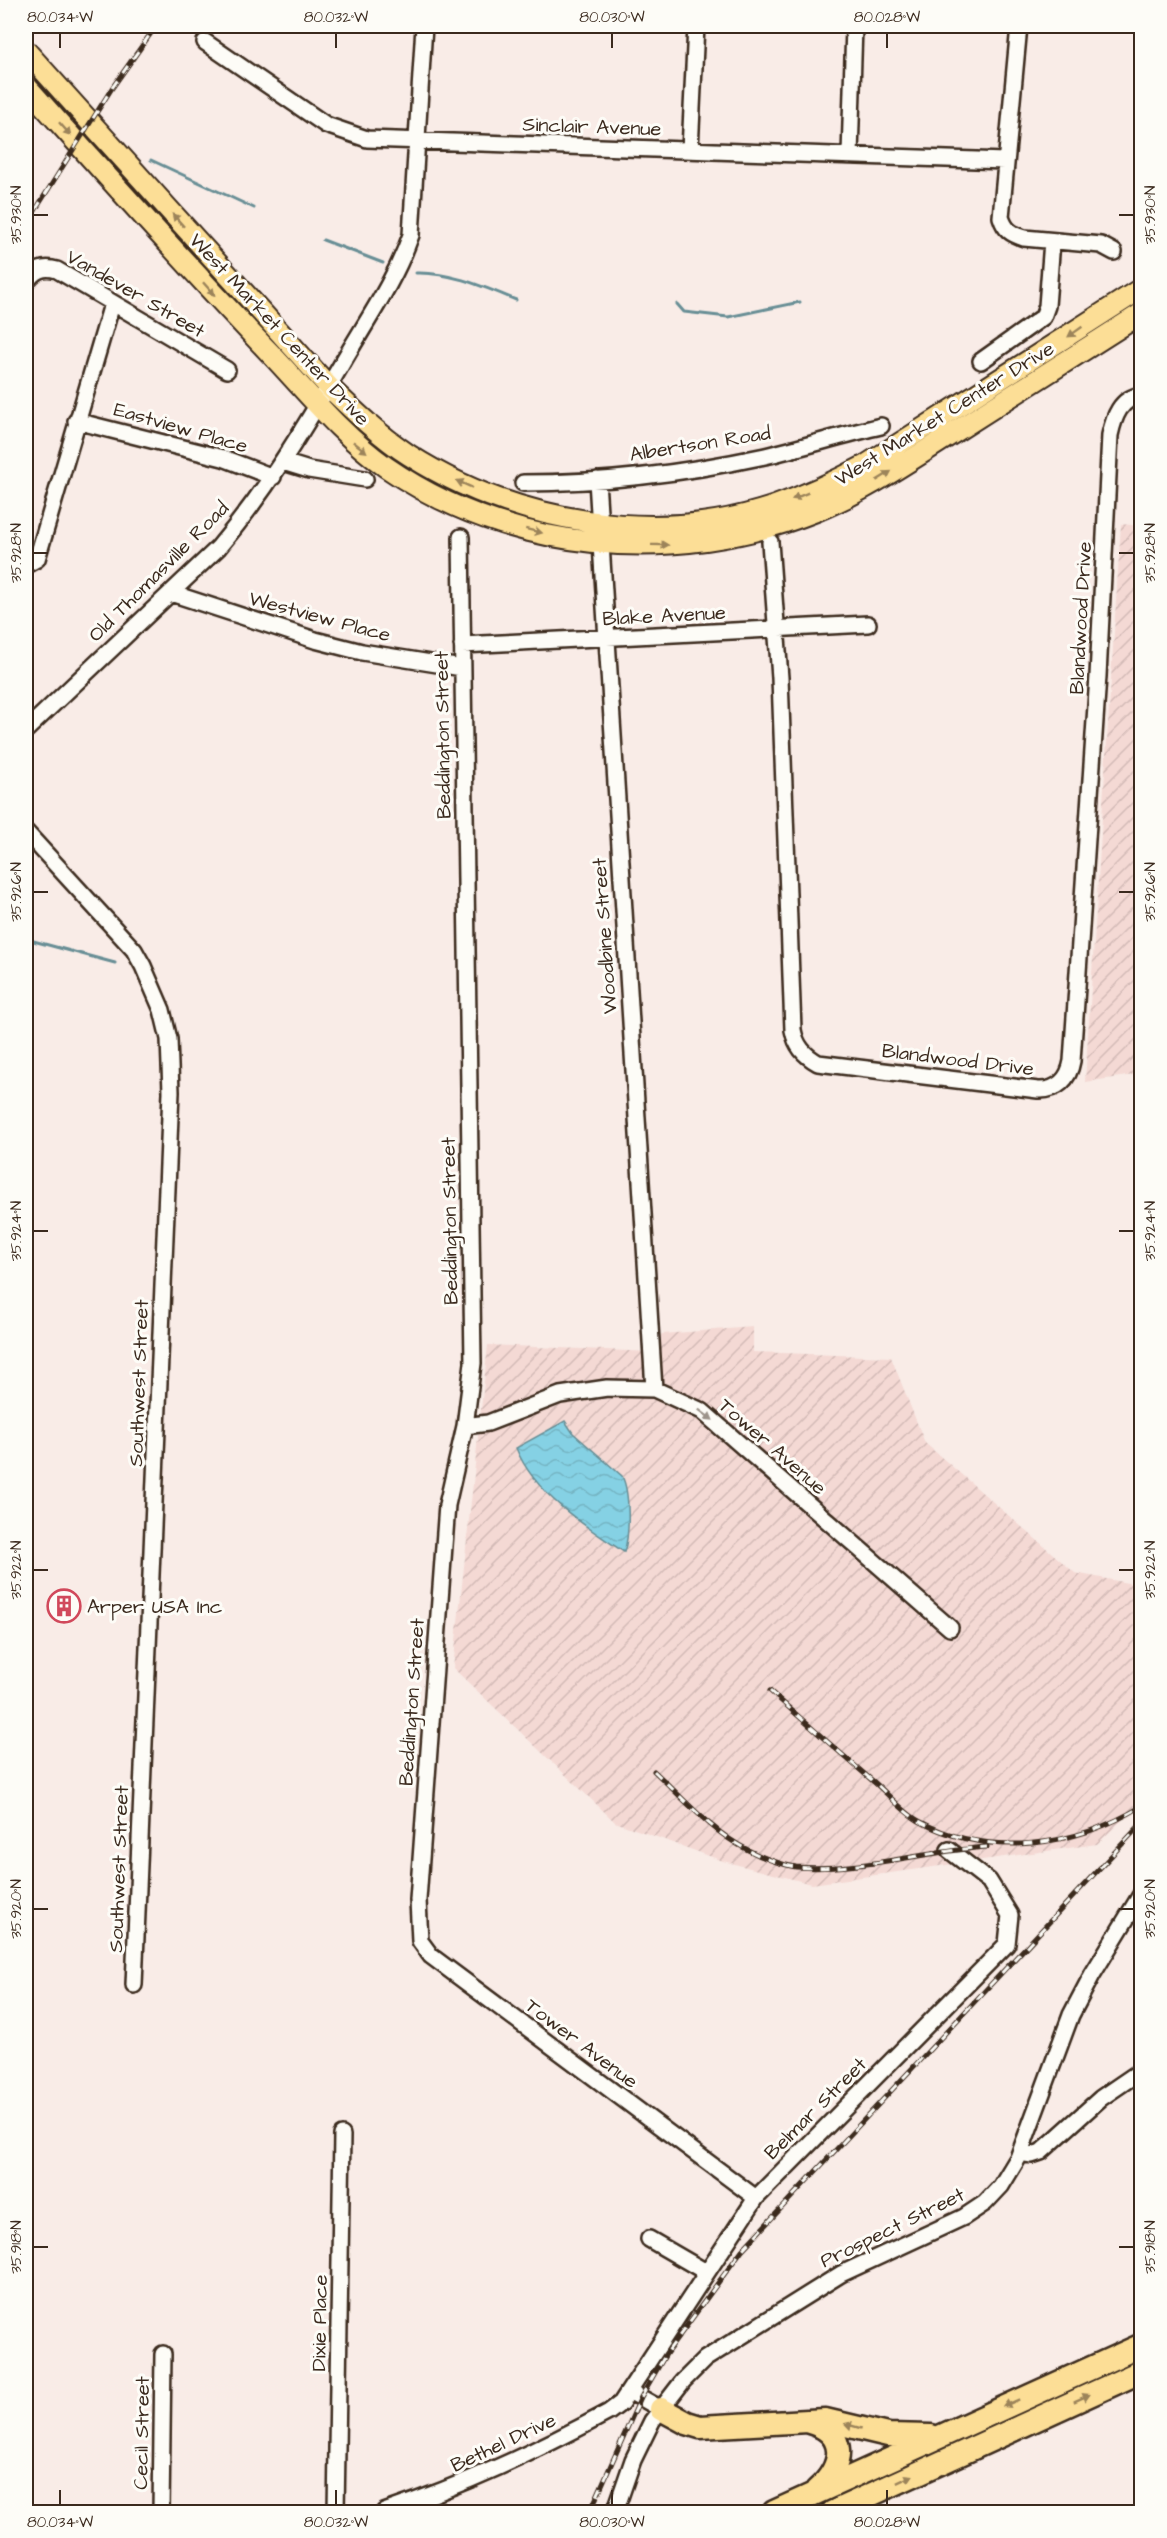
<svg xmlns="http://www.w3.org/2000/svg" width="1167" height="2538" viewBox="0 0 1167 2538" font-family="'Architects Daughter',sans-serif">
<defs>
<pattern id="industrial-furrows" width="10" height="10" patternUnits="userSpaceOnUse" patternTransform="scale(1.5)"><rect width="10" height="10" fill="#f4d9d4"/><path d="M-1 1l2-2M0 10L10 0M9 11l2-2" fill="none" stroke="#d2bab6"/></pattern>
<pattern id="water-waves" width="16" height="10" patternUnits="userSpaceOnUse" patternTransform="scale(1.5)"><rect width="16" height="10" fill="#85d1e4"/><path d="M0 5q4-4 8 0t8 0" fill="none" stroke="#74b4c3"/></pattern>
</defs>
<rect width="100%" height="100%" fill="#f9ece7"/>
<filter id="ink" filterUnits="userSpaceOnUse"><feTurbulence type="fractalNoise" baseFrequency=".0167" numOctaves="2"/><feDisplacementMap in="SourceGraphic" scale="12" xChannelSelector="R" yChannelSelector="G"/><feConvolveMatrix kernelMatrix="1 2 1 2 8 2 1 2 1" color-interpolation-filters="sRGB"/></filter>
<g filter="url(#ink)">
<!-- industrial -->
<path fill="url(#industrial-furrows)" d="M1121 524 1142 526 1141 1074 1085 1082Z
M753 1327V1352L891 1357 925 1443 1075 1573 1133 1584 1141 1591V1802L1097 1844 812 1884 723 1861 615 1822 453 1668 488 1345 652 1352 662 1334Z"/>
<!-- water -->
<path fill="url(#water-waves)" stroke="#678e95" stroke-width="1.5" d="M565 1421 573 1433 622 1476C630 1492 630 1535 624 1552 584 1526 534 1493 516 1448Z"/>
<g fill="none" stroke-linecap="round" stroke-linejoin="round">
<!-- stream -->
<path stroke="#678e95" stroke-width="3" d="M151 160 254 208
M323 240 383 263
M416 273C451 272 484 287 516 300
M677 304 684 312 728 317 800 302
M26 939 115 963"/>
<!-- minor casing -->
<g stroke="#3b2a1e" stroke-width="20">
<path id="minor" d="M1019 26 1001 217C1005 230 1011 234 1024 238L1101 245 1114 252
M205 42 326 125 367 139 1005 161
M690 150 696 26
M850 155 854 26
M26 282C35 270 43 266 57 270L227 370
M981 361 1043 317 1047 306 1052 241
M76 421 223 458 273 477
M283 462 309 470 365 479
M597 480 654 1389
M523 483C604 483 686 473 765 456 804 447 842 435 881 426
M461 537 473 1363 465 1426 447 1505 418 1900 420 1941 431 1956 756 2198
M770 542 780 678 793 1030C796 1046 804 1055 818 1063L1038 1090C1057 1091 1069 1079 1072 1061L1098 676 1110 435C1114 417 1120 398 1142 395
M26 565 37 559 112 304
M171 593 315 640 362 652 462 668
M462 645 868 624
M26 730 218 548C266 491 303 430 340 367 365 323 394 283 411 235L424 26
M26 832 134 950 143 966 162 1010 169 1039 171 1092 134 1985
M465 1426 488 1423 560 1395 607 1388 654 1389 702 1411 950 1628
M1020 2153 1032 2155 1041 2152 1101 2098 1142 2070
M649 2239 706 2272
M629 2391 661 2409
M161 2512 163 2354
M336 2512 342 2135
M384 2512C466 2484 533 2453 609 2412L621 2403 756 2198 1007 1944 1010 1915 989 1881 949 1850
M615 2512 633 2460 652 2421 683 2381 705 2359 841 2274 964 2217 985 2203 1001 2186 1018 2158 1071 2015 1092 1975 1142 1893"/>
</g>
<!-- major casing -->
<g stroke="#3b2a1e" stroke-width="24">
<path id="major" d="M26 51 330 388C355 412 380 436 409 455 514 522 656 547 775 506 806 495 836 481 866 465L1142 288
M26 86C106 175 186 265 269 352 307 392 341 435 386 467 510 553 676 567 816 511 866 491 912 459 958 430 1019 391 1080 352 1142 313"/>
</g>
<!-- highway casing -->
<g stroke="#3b2a1e" stroke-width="27">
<path id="highway" d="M661 2409 687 2423 700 2427 825 2420 888 2435 931 2436
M809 2422C849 2433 844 2467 817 2490
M774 2512 1142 2345
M833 2512 1142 2371"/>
</g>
<!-- minor -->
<use href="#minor" stroke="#fdfcf7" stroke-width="15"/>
<!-- major -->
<use href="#major" stroke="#fcde96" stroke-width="20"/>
<!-- highway -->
<use href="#highway" stroke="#fcde96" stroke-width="22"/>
<!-- rail casing -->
<g stroke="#3b2a1e" stroke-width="5">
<path id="rail" d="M26 225 112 88 156 26
M770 1691C805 1722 839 1752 874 1782 888 1794 903 1812 919 1821 989 1859 1076 1847 1142 1806
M654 1771C683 1798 713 1833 748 1850 761 1857 782 1865 796 1867 857 1872 925 1851 987 1847
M590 2512 641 2397 666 2354 742 2250 1142 1823"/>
</g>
<!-- rail -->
<use href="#rail" stroke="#fdfcf7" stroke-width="3" stroke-dasharray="9" stroke-linecap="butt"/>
</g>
<!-- one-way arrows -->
<defs><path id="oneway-solid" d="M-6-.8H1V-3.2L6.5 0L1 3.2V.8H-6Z" transform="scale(1.5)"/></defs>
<g fill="#9c845a">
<use href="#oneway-solid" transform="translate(65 129) rotate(48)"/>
<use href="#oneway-solid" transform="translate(178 220) rotate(-132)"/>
<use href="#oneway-solid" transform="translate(209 289) rotate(48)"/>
<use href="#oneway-solid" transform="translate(1075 332) rotate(145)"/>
<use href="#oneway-solid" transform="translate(360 447) rotate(38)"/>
<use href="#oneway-solid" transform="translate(884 476) rotate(-32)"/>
<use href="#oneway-solid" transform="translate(464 484) rotate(-156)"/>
<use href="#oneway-solid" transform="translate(800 496) rotate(158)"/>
<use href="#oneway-solid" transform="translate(534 531) rotate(14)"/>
<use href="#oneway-solid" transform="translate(660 545) rotate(1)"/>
<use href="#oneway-solid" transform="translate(1082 2398) rotate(-24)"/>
<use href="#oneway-solid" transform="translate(1011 2403) rotate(156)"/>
<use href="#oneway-solid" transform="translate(853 2426) rotate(-164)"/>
<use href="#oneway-solid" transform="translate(905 2479) rotate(-25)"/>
</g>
<use fill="#9c938a" href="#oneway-solid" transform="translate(706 1415) rotate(37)"/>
</g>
<!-- ticks -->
<path fill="none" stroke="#3b2a1e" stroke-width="2" d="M60 33V48M336 33V48M612 33V48M887 33V48M33 215H48M1119 215H1134M33 553H48M1119 553H1134M33 892H48M1119 892H1134M33 1231H48M1119 1231H1134M33 1570H48M1119 1570H1134M33 1909H48M1119 1909H1134M33 2247H48M1119 2247H1134M60 2490V2505M336 2490V2505M612 2490V2505M887 2490V2505"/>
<!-- icons -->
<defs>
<g id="building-ring" transform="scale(1.725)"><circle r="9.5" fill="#fdfcf7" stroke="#d1495b" stroke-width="1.5"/><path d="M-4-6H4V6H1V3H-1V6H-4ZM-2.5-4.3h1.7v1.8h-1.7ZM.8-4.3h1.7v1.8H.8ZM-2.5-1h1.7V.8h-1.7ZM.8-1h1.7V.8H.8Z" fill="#d1495b"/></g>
</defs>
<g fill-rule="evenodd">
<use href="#building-ring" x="64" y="1606"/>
</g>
<g text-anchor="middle" stroke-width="6" stroke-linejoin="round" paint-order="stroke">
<!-- street labels -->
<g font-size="20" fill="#3b2a1e" stroke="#fdfcf7">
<text transform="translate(592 126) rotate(2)" y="7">Sinclair Avenue</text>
<text transform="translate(136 293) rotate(30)" y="7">Vandever Street</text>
<text transform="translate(280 329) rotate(47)" y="7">West Market Center Drive</text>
<text transform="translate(944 413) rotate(-32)" y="7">West Market Center Drive</text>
<text transform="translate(181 427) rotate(16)" y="7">Eastview Place</text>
<text transform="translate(700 443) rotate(-9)" y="7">Albertson Road</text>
<text transform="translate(158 571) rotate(-45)" y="7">Old Thomasville Road</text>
<text transform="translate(664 615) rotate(-3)" y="7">Blake Avenue</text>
<text transform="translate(320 616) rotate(15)" y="7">Westview Place</text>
<text transform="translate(1080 618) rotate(-87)" y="7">Blandwood Drive</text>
<text transform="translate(442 735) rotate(-91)" y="7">Beddington Street</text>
<text transform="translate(604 936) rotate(-94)" y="7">Woodbine Street</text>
<text transform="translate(958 1059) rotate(7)" y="7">Blandwood Drive</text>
<text transform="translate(449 1221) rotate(-91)" y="7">Beddington Street</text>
<text transform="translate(138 1383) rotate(-88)" y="7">Southwest Street</text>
<text transform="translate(773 1446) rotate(41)" y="7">Tower Avenue</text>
<text transform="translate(411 1702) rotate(-86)" y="7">Beddington Street</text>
<text transform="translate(118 1869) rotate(-88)" y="7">Southwest Street</text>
<text transform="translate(582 2043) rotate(37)" y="7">Tower Avenue</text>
<text transform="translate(815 2108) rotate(-45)" y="7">Belmar Street</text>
<text transform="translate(892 2227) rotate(-26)" y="7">Prospect Street</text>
<text transform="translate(319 2323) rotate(-89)" y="7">Dixie Place</text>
<text transform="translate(141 2433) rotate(-89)" y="7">Cecil Street</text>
<text transform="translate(503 2442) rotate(-25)" y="7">Bethel Drive</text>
</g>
<!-- poi labels -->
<g font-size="20" fill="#3b2a1e" stroke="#fdfcf7" text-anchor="start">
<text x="87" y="1613">Arper USA Inc</text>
</g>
</g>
<!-- margin -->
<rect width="1167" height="2538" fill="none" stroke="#fdfcf7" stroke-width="66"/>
<rect x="33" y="33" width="1101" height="2472" fill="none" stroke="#3b2a1e" stroke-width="2"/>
<g font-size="15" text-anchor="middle" fill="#3b2a1e">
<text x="60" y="22">80.034°W</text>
<text x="336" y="22">80.032°W</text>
<text x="612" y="22">80.030°W</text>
<text x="887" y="22">80.028°W</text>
<text transform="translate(16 215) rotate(-90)" y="5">35.930°N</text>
<text transform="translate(1150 215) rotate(-90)" y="5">35.930°N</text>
<text transform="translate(16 553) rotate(-90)" y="5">35.928°N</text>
<text transform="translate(1150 553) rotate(-90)" y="5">35.928°N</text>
<text transform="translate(16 892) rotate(-90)" y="5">35.926°N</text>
<text transform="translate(1150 892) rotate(-90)" y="5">35.926°N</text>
<text transform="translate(16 1231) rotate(-90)" y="5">35.924°N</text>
<text transform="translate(1150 1231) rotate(-90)" y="5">35.924°N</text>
<text transform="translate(16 1570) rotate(-90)" y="5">35.922°N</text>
<text transform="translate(1150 1570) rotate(-90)" y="5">35.922°N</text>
<text transform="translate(16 1909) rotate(-90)" y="5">35.920°N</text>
<text transform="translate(1150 1909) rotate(-90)" y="5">35.920°N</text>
<text transform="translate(16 2247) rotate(-90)" y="5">35.918°N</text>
<text transform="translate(1150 2247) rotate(-90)" y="5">35.918°N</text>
<text x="60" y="2527">80.034°W</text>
<text x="336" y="2527">80.032°W</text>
<text x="612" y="2527">80.030°W</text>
<text x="887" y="2527">80.028°W</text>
</g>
</svg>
